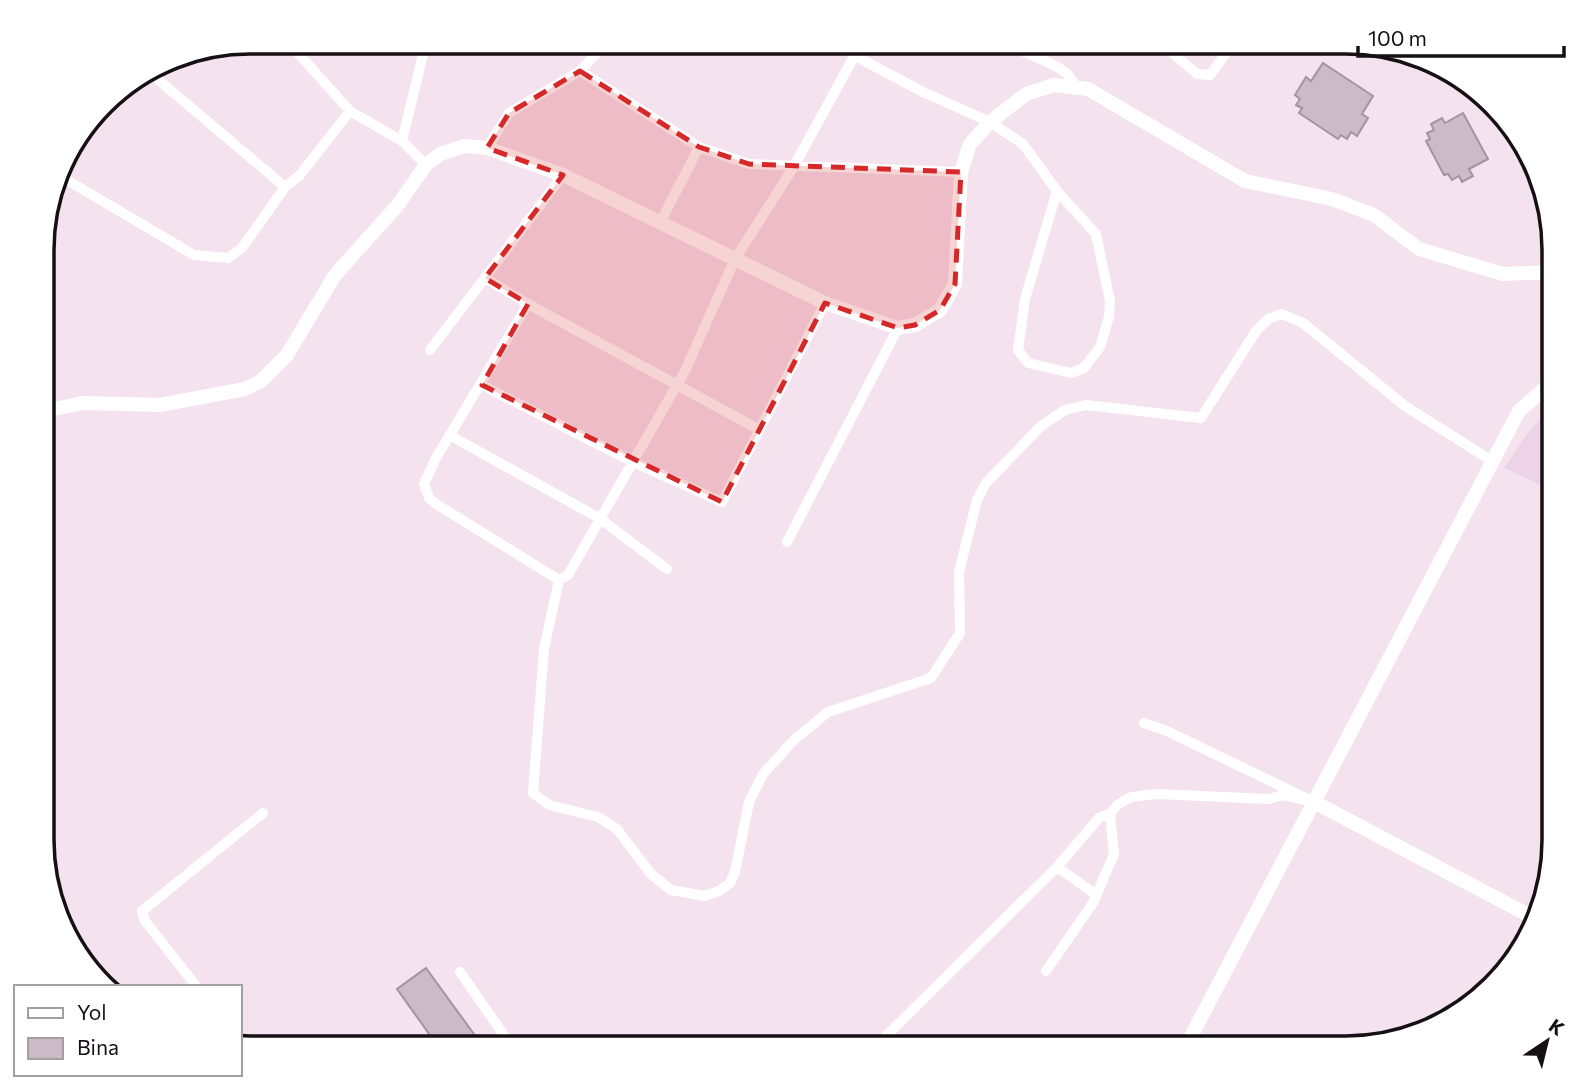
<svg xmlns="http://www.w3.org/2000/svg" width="1596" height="1090" viewBox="0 0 1596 1090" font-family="Commissioner,sans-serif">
<rect width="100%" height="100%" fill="#f4e2ef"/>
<!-- built -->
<path fill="#ecd3e5" d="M1554 406V491L1504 468 1530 430Z"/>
<!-- building -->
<path fill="#cdbac8" stroke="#a493a0" stroke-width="2" d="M1323 63 1373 96 1362 114 1368 118 1357 136 1351 132 1347 139 1341 135 1338 139 1299 113 1302 108 1296 105 1300 99 1295 95 1306 77 1311 81Z
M1463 113 1488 159 1469 169 1473 176 1462 182 1459 176 1452 180 1448 174 1444 175 1426 141 1430 139 1427 133 1434 130 1431 124 1442 118 1445 123Z
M426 968 484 1048H419L432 1038 397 989Z"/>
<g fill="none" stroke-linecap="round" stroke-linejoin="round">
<!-- minor -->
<path stroke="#fff" stroke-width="10" d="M288 42 350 111 402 141
M426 42 402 141 426 165
M862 42 793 168 735 259 685 371 568 575 559 580 544 649 533 793 549 805 598 817 617 829 651 874 671 890 705 896 719 891 730 883 735 872 749 802 763 774 794 740 828 712 931 678 960 633 959 572 977 500 986 483 1041 426 1065 410 1086 405 1201 418 1256 331 1268 319 1282 314 1303 323 1405 406 1492 461
M1005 42C1023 55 1071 65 1074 85
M1160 42 1197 74 1210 75 1234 42
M855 56 923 92 990 122 1023 144 1057 191 1096 234 1110 301 1109 317 1100 347 1084 368 1071 373 1028 363 1018 350 1025 299 1057 191
M580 71 699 147 749 164 961 172
M149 72 285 187
M487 148 509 113 580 71 607 42
M67 180 194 255 228 258 242 248 285 187 300 175 350 111
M660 223 699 147
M485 278 528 304 758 429
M528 304 436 458 424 484 429 498 436 504 559 580
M430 350 563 175
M482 385 631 461 722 502 825 303
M451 436 599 518 667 569
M787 542 898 328
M1057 867 1095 894
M1046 971 1093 903 1114 854 1110 814
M460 972 513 1048
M197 987 145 921 142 911 263 813
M240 1038 248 1048
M874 1048 1057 867 1099 818 1110 814 1117 805 1131 797 1156 794 1269 799 1283 795 1314 802 1167 731 1144 723"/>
<!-- tertiary -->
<path stroke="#fff" stroke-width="14" d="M44 411 83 403 160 405 245 389 261 381 287 355 335 275 397 206 426 165 440 154 465 146 487 148 563 175 825 303 898 328 915 325 940 310 955 284 961 172 970 144 990 122 1026 94 1054 85 1088 89 1245 181 1332 199 1374 215 1419 249 1503 274 1554 272
M1314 802 1536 919
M1185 1048 1519 411 1554 380"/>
</g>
<!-- marked area -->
<path fill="#d62828" fill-opacity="0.2" stroke="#d62828" stroke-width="5" stroke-dasharray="14 9" stroke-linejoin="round" d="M580 71 699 147 749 164 961 172 955 284 940 310 915 325 898 328 825 303 722 502 482 385 528 304 485 278 563 175 487 148 509 113Z"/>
<!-- crop -->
<path d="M0 0H1596V1090H0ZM250 54H1346A196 196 0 0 1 1542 250V840A196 196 0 0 1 1346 1036H250A196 196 0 0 1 54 840V250A196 196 0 0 1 250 54Z" fill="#fff" fill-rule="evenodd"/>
<path fill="none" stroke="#161015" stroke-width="3.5" d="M250 54H1346A196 196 0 0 1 1542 250V840A196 196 0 0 1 1346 1036H250A196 196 0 0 1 54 840V250A196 196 0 0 1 250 54Z"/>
<!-- legend -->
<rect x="14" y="985" width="228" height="91" fill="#ffffff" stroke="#a29fa1" stroke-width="2"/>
<rect x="28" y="1008" width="35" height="10" fill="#ffffff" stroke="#a29fa1" stroke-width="2"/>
<text x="77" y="1020" font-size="21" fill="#161015">Yol</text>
<rect x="28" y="1038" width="35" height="21" fill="#cdbac8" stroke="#a29fa1" stroke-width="2"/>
<text x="77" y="1055" font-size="21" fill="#161015">Bina</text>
<!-- north arrow -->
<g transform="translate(1547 1041) rotate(35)" stroke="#ffffff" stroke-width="5" paint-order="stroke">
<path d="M0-5L12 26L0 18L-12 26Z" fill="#161015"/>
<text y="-10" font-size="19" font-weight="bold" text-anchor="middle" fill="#161015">K</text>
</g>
<!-- scale -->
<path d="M1358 46v10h206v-10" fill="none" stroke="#161015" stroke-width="3.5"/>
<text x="1368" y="46" font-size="21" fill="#161015" stroke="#ffffff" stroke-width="5" paint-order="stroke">100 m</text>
</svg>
